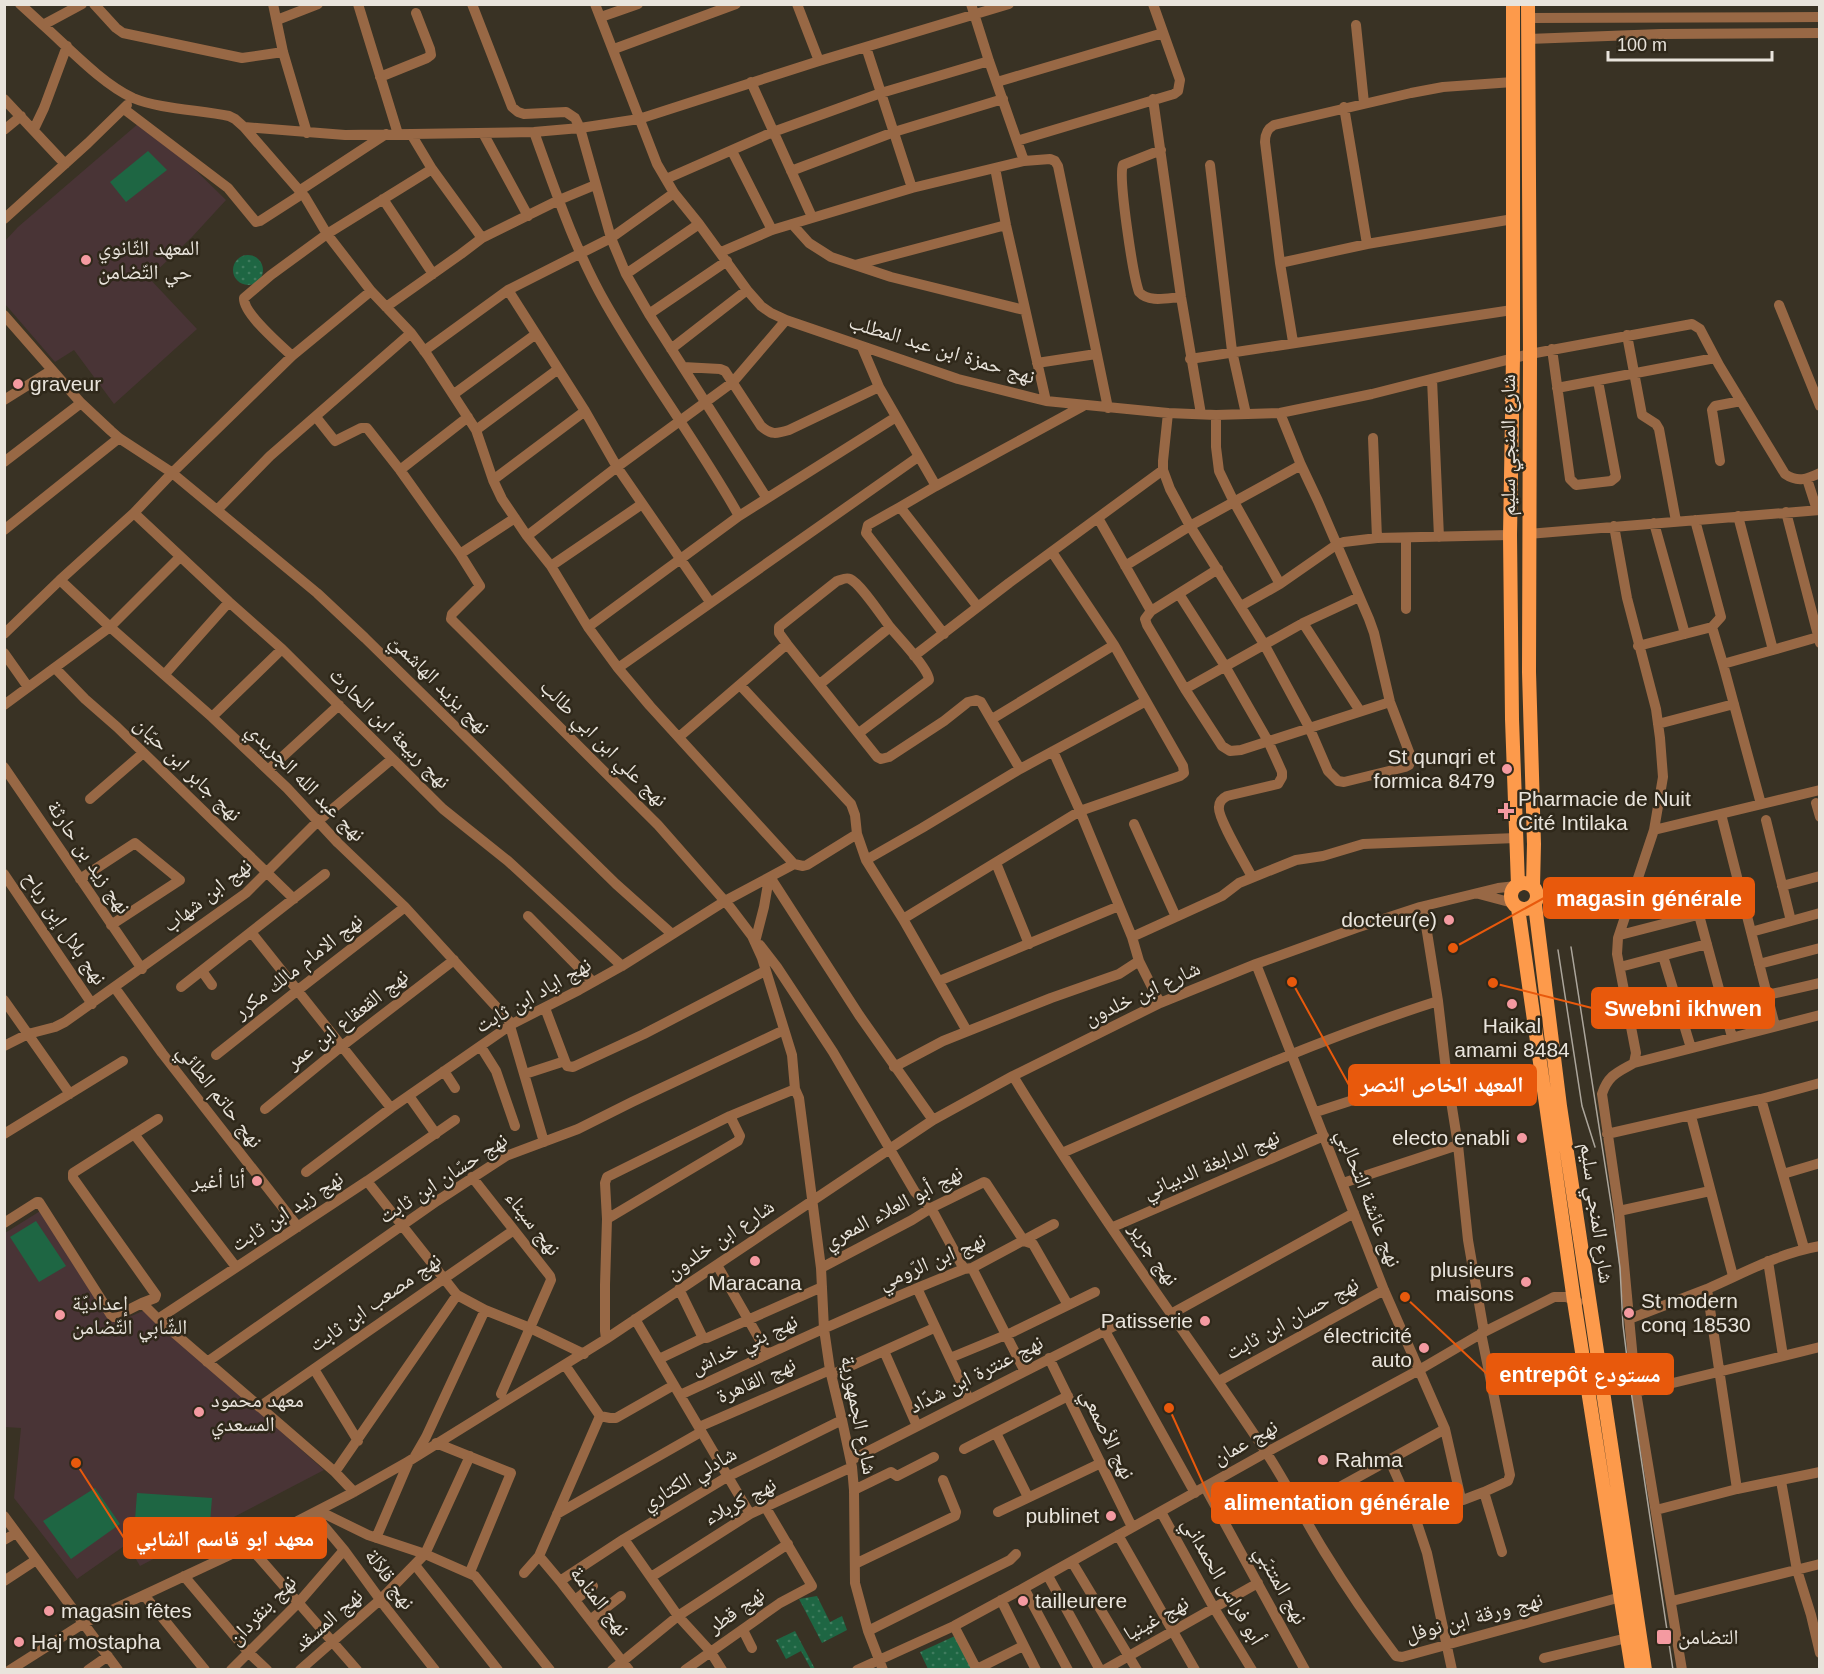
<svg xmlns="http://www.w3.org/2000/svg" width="1824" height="1674" viewBox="0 0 1824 1674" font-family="Helvetica,'Noto Naskh Arabic',sans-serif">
<defs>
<pattern id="park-dots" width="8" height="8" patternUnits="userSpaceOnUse" patternTransform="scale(1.5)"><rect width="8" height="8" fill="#1e6643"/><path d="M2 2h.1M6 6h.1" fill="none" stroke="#3f7c5e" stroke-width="1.8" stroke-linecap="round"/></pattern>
</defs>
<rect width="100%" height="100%" fill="#393224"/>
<!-- education -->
<path fill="#493436" d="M139 123 180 155 226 200 192 237 149 278 197 329 114 404 74 350 55 362 5 304 4 242 18 227Z
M45 1208 120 1321 145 1310 324 1470 140 1566 127 1544 77 1579 14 1498 21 1428 5 1427V1233Z"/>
<!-- grass -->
<path fill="#1e6643" d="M148 151 167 170 126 202 110 182Z
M36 1221 66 1266 39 1282 10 1237Z
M95 1488 120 1524 71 1559 43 1521Z
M137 1493 212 1498 210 1523 162 1520 160 1535 134 1533Z"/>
<!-- park -->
<path fill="url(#park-dots)" d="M233 270a15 15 0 1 1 30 0a15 15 0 1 1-30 0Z
M817 1596 830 1622 842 1616 847 1630 822 1643 799 1599Z
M795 1631 815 1669H811L801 1651 786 1659 776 1640Z
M957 1635 973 1669H928L920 1652Z"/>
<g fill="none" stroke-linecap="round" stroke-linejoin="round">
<!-- minor -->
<path stroke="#986845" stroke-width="10" d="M20 4 43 25 82 4
M94 4 116 28 123 33 242 58 283 52
M273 4 283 52 307 133
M358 4 398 134
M472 4 512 107 518 112 524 114 566 112 575 118 580 128 611 238 626 274 649 314 766 497
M595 4 657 164 674 193 699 224 747 290 761 306 771 313 786 320 958 379 1046 401 1168 413 1216 415 1280 413 1372 394 1530 354 1692 324 1700 329 1719 365 1785 474C1798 483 1807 479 1820 473
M797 4 819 61
M971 4 989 61 1024 161
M601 17 638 4
M1528 18 1820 17
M277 20 318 4
M43 25C69 48 101 83 133 98 159 109 201 110 229 116L235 119 244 127 345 135 534 132 580 128 639 119 819 61 1009 4
M1356 25 1364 103
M1528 39 1661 34 1820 33
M866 47 912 188
M614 49 736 4
M380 77 427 58 431 55 430 49 416 13
M751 82 812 217
M997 82 1163 33
M4 99 65 164
M1153 99 1181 297 1201 414
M1344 107 1367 244
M124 109 228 188 256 222 260 221 302 194
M244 127 305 197 327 234 371 291 411 333 428 356 476 430 493 480 502 499 527 536 551 566 588 627 618 668 650 706 794 864
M34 129 44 108 67 46
M4 130 21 116
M534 132C555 190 575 250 606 304 647 376 698 443 739 516
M483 133 528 216
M411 134 432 169 482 238
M1017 141 1174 94 1178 91 1180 80 1153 4
M1161 150 1123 165C1118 177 1133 276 1139 292 1149 303 1167 298 1181 297
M732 151 772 230
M1210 165 1232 351 1246 414
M995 168 1006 225 1046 401
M791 171 894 132 1003 99
M666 179 773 132 881 93 989 61
M299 191 386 134
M383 199 433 274
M4 219 88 143 127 105
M792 224 809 243 831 257 891 277 1024 310
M721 252 772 230 912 188 1024 161 1050 159 1055 161 1058 166 1108 408
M1280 263 1367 244 1513 219
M855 265 1006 225
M626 274 699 224
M508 290 585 411 617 467 710 602
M1779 305 1820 406
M386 307 461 254 482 238 559 200 595 185
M649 314 727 261
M4 315 81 403 111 431 119 438 171 472 317 593 365 638 616 884 672 934
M1627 335 1642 415 1656 424 1659 429 1676 521
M1293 342 1280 263 1265 142C1265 134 1267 129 1274 125L1411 93 1443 87 1513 82
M862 347 879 387 936 486 1083 406
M671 349 747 290
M1552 349 1570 479 1576 485 1611 481 1616 477 1598 381
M424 351 508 290 611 238 674 193
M292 356 371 291
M1190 359 1512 310
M1037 363 1096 354
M683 367 720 369 725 371 761 426C771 435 776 434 789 430L879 387
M1432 379 1439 537
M1557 388 1715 358
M454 394 536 334
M4 400 52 370
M1168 413 1163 461V470L1170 489 1190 526 1264 644 1309 727 1328 771 1338 781 1344 782 1405 767 1409 765 1411 757 1390 702 1374 633 1369 619 1318 501 1301 465 1280 413
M1216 415V447L1219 471 1234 502 1280 584
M316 417 335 441 361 428H367L400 470 468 417
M476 430 557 370
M1373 438 1377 538
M1720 461 1712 410 1715 406 1741 401
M4 462 81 403
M400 470 460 554 515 518
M1807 479 1817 510
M493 480 585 411
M936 486 900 507 978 607
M900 507 868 525 866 533 944 634
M217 510 270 456 411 333
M1786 512 1820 643
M134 513 229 602 282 649 443 809 508 861 622 966
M1098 518 1151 611
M1654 523 1685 634
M1614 526 1627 598 1656 709 1660 738 1663 777 1654 830 1618 938 1617 954 1636 1053 1634 1063C1618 1072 1608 1075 1602 1094L1619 1211 1636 1392 1682 1670
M4 530 119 438
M1528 534 1820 510
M527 536 617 467 733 382 786 320
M460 554 480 586 452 614 451 619 658 825 730 907 752 936 762 958 792 1055 795 1089 799 1098 821 1268 824 1329 830 1370 842 1420 852 1467 854 1490 855 1583 868 1631 883 1670
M551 566 642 504
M1125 566 1190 526 1301 465
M1218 569 1151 611 1145 619 1147 625 1185 689 1222 746 1230 751 1241 750 1390 702
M60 580 110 627 212 717 287 788 338 843 405 907 512 1024
M1179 594 1225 666 1268 741 1282 772V777L1278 784 1227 796C1223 798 1219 801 1219 807 1217 817 1246 865 1252 877
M1241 606 1280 584 1336 545 1344 542 1377 538 1510 535
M1406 609V538
M1303 623 1360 711
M588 627 739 516 896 417
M1712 627 1723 664 1761 804
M4 634 60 580 134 513 172 473 292 356C281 345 243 314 244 298L271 275 327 234 432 169
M787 644 779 633V627L837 581C841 580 846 577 850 579 860 583 883 618 890 627
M1638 646 1712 627 1721 617 1695 520
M1773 650 1818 637
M4 653 28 687
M914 656 1009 583 1163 470
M1723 664 1773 650 1738 516
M55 668 85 699 117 727 294 899
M618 668 918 457
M165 674 229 602
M820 684 890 627C899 638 929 669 929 680L859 733
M1185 689 1303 623 1359 597
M4 705 110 627 180 557
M212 717 282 649
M992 719 1114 645
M1658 724 1734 704
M679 737 787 644 877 757 881 759 889 757 944 721 968 702 976 700 981 702 1020 769
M1053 751 1080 811 1132 937 1139 961 1160 1003
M4 767 142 969
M268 770 339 705
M90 799 142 754
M1816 803 1820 817
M1721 814 1775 1026
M1766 820 1791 921
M1134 824 1176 917
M1654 830 1820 790
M857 834 866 860 903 919 967 1031
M866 860 922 828 1020 769 1146 701
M996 863 1029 944
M4 874 92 1004
M770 877 859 1015 933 1120
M80 879 135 843 180 880 111 925
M1782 886 1820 876
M1479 894 1513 903
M1423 907 1438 1001 1446 1070 1458 1145 1468 1240 1484 1332
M1699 915 1732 1037
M528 916 593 982
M903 919 1080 811 1180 776 1184 773 1183 766 1114 645 1052 552
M251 932 391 1108
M1751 932 1820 913
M1620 935 1744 903
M1132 937 1222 896 1239 883 1296 860 1323 856 1363 844 1516 838
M755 942 764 907 769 878
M760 945 777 967 833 1052 915 1192 931 1208 964 1269
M1663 956 1691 1048
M1256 964 1384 1290 1445 1429 1461 1499 1463 1500 1484 1492 1502 1552
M1759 964 1820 948
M1620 967 1707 944
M202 971 212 985
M939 981 1119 906
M181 987 325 874
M115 988 162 1053 298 1227
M1767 995 1820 983
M4 1000 70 1094
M545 1008 565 1061
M510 1026 544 1142
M4 1046 28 1034 55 1027 65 1022 246 893 317 822 392 759
M481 1047 496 1071 515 1126
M216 1055 298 990 405 907
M1634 1063 1820 1015
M894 1067 943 1041 1051 998 1119 974 1139 961
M444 1071 455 1088
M525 1074 565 1061 567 1066 573 1067 644 1034 765 971
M1013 1076C1062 1156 1115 1234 1169 1311 1201 1357 1233 1402 1264 1449 1286 1482 1303 1517 1324 1551 1346 1587 1370 1622 1396 1656L1402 1657 1621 1597
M409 1096 436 1134
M1761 1099 1804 1248
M265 1109 342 1046 454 960
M1316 1112 1446 1070
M1691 1116 1733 1276
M158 1119 73 1173V1178L156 1295 155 1298 142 1303 158 1319 335 1472 354 1492
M4 1134 123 1061
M134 1134 236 1267
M1607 1134 1761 1099 1820 1083
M1062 1153C1186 1099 1309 1042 1438 1001
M306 1172 391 1108 512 1024 579 990 622 966 725 901 794 864 803 866 807 865 857 834 855 815 851 804 740 685
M1783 1174 1820 1163
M472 1177 550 1276 551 1280 501 1394
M367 1181 457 1295 485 1310 530 1328 584 1354
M1343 1183 1458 1145
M1619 1211 1710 1191
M607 1219 605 1183 607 1177 730 1116
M4 1223 37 1202H39L111 1315 114 1317 142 1303
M1113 1227 1324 1136
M1768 1261 1783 1356
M717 1265 768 1354
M821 1268 912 1220 931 1208 984 1182 986 1183 1024 1241 1033 1244 1068 1305
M972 1268 1024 1370
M917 1288 969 1399
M679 1289 703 1338
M1707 1289 1737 1489
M1171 1314 1354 1213
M158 1319 367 1181 455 1120
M635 1319 750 1514
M1629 1319C1655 1309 1681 1299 1707 1289 1744 1273 1779 1253 1820 1246
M1105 1331 1195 1493
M1481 1333 1510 1475 1508 1481 1484 1492
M606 1339 605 1331V1285L607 1219 738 1141 740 1136 730 1116 795 1089
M884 1351 917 1426
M950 1358 1013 1332 1095 1292
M1049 1358 1132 1527
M659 1359 703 1338H707L822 1287
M207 1362 437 1201 506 1156 578 1129 632 1102 784 1030
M565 1365 600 1416
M314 1369 358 1441
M831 1375 934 1328
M1219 1381 1384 1290
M1636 1392 1820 1347
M680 1395C774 1351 868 1307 964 1269L972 1268 1054 1224
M259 1407 514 1230
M699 1427 830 1370
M996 1433 1028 1497
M436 1443 511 1473 470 1572
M964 1449 1068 1396
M415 1456 426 1437 485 1310
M851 1460 1120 1323
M1390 1461 1415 1517 1427 1553 1452 1670
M335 1472 457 1295
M1781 1481 1797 1570 1811 1615 1820 1653
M1205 1487 1305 1670
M854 1490 891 1472 897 1476 934 1457
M1300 1509 1445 1429
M320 1510 323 1513 368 1535 425 1554 475 1576 550 1670
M1656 1510 1737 1489 1820 1472
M998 1512 1101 1463
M1161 1512 1214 1608 1252 1670
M313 1513 344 1550 387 1609 435 1670
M557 1514 701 1432
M4 1516 118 1670
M1118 1535 1195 1670
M376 1538 409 1461
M624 1539 678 1616 710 1651 722 1670
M4 1540 16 1533
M249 1546 357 1670
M539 1556 560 1581 629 1670
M1072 1562 1137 1670
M855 1564 955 1516 956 1512 943 1480
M415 1565 498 1670
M524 1573 539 1556 600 1416 610 1418H616L674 1385
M184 1576 249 1653 267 1670
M1048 1576 1100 1670
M651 1577 750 1514 852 1467
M4 1581 36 1560
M560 1581 624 1539 727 1477 842 1420
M1024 1588 1068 1670
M144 1595 205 1670
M575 1600 593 1586
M1001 1600 1036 1670
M1672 1601 1820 1564
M590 1620 621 1596
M954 1626 977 1670
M743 1630 752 1648
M868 1631 1010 1560 1016 1554
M1544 1658 1627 1638
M977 1669 1023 1646
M10 1670 84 1623 249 1546 354 1492 409 1461 606 1339 933 1120 1013 1076 1160 1003 1256 964 1356 928 1420 907 1498 888 1516 886
M88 1670 108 1656
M231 1670 299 1602 344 1550
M300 1670 381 1599 425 1554 470 1456
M612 1670 678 1616 788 1544
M685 1670 780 1603 812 1586 766 1508
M857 1670 954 1626 1024 1588 1267 1452 1419 1370 1484 1332 1554 1297H1566L1578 1302
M1104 1670 1258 1583"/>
<!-- major -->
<path stroke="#fd9a4b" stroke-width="14" d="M1513 4V358L1510 535 1512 719 1518 885
M1528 4 1530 354 1529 672 1534 844 1533 886
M1511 896a13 13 0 1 1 26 0a13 13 0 1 1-26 0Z
M1535 905 1560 1106 1645 1670
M1518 908 1574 1301 1632 1670"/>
<!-- tram -->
<path stroke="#aca69c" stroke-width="1.5" d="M1571 947 1613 1216 1620 1268 1623 1325 1631 1391 1673 1670
M1558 950 1582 1106 1595 1147"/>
</g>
<!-- markers -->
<g fill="#f49aa1" stroke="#2f281a" stroke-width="2">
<circle cx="86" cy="260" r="6"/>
<circle cx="18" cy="384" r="6"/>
<circle cx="1507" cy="769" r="6"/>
<path d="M1503 802h6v6h6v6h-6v6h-6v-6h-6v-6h6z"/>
<circle cx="1449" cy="920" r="6"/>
<circle cx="1512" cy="1004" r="6"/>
<circle cx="1522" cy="1138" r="6"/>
<circle cx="257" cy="1181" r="6"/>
<circle cx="755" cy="1261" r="6"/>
<circle cx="1526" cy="1282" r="6"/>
<circle cx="1629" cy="1313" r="6"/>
<circle cx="60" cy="1315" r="6"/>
<circle cx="1205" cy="1321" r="6"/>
<circle cx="1424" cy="1348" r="6"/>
<circle cx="199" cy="1412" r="6"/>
<circle cx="1323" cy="1460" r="6"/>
<circle cx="1111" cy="1516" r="6"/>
<circle cx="1023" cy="1601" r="6"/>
<circle cx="49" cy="1611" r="6"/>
<rect x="1656" y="1629" width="16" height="16" rx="3"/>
<circle cx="19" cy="1642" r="6"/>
</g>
<g text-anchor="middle" stroke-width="5" stroke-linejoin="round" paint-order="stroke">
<!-- poi labels -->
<g font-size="21" fill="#e9e4dc" stroke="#2f281a" text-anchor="start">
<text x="98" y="255">المعهد الثّانوي<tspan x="98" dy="24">حي التّضامن</tspan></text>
<text x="30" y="391">graveur</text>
<text x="1495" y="764" text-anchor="end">St qunqri et<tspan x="1495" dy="24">formica 8479</tspan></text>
<text x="1518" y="806">Pharmacie de Nuit<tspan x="1518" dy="24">Cité Intilaka</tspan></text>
<text x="1437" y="927" text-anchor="end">docteur(e)</text>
<text x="1512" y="1033" text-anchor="middle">Haikal<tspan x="1512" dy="24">amami 8484</tspan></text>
<text x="1510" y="1145" text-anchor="end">electo enabli</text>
<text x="245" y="1188" text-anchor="end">أنا أغير</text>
<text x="1514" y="1277" text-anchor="end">plusieurs<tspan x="1514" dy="24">maisons</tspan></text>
<text x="755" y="1290" text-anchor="middle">Maracana</text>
<text x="1641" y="1308">St modern<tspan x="1641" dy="24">conq 18530</tspan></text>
<text x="72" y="1310">إعداديّة<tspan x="72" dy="24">الشّابي التّضامن</tspan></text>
<text x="1193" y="1328" text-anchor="end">Patisserie</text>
<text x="1412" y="1343" text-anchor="end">électricité<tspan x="1412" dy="24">auto</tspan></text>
<text x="211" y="1407">معهد محمود<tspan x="211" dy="24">المسعدي</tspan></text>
<text x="1335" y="1467">Rahma</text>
<text x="1099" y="1523" text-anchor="end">publinet</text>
<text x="1035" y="1608">tailleurere</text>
<text x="61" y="1618">magasin fêtes</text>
<text x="1678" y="1644">التضامن</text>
<text x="31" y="1649">Haj mostapha</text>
</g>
<!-- street labels -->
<g font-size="21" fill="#e9e4dc" stroke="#2f281a">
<text transform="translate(942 349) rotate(17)" y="7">نهج حمزة ابن عبد المطلب</text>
<text transform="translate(1508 445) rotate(-90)" y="7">شارع المنجي سليم</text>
<text transform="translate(440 684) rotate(45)" y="7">نهج يزيد الهاشميّ</text>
<text transform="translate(390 728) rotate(45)" y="7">نهج ربيعة ابن الحارث</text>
<text transform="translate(604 743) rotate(45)" y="7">نهج علي ابن ابي طالب</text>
<text transform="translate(188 769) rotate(44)" y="7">نهج جابر ابن حيّان</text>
<text transform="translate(306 782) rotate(45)" y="7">نهج عبد الله الجريدي</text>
<text transform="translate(89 857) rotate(56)" y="7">نهج زيد بن حارثة</text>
<text transform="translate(207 895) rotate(-38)" y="7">نهج ابن شهاب</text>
<text transform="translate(65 928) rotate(56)" y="7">نهج بلال إبن رباح</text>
<text transform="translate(298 966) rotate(-38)" y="7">نهج الامام مالك مكرر</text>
<text transform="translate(1142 993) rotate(-25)" y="7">شارع ابن خلدون</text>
<text transform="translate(533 995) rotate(-30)" y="7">نهج اياد ابن ثابت</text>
<text transform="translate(347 1019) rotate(-38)" y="7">نهج القعقاع ابن عمر</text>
<text transform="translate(220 1096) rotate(52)" y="7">نهج حاتم الطائي</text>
<text transform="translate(1211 1164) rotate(-23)" y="7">نهج الدابغة الدبياني</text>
<text transform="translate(443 1178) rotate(-33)" y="7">نهج حسّان ابن ثابت</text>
<text transform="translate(1369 1198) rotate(69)" y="7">نهج عائشة التحالبي</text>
<text transform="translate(893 1207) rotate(-28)" y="7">نهج أبو العلاء المعري</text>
<text transform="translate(287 1211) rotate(-33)" y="7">نهج زيد ابن ثابت</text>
<text transform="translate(1597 1213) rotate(82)" y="7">شارع المنجي سليم</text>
<text transform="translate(533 1223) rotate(52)" y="7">نهج سيناء</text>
<text transform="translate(720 1239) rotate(-34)" y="7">شارع ابن خلدون</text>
<text transform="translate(1154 1254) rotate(56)" y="7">نهج جرير</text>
<text transform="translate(932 1261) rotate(-23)" y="7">نهج ابن الرّومي</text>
<text transform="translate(375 1302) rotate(-35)" y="7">نهج مصعب ابن ثابت</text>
<text transform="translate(1292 1318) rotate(-29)" y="7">نهج حسان ابن ثابت</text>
<text transform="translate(744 1344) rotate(-25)" y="7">نهج بني خداش</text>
<text transform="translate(976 1374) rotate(-27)" y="7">نهج عنترة ابن شدّاد</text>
<text transform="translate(756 1380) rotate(-24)" y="7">نهج القاهرة</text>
<text transform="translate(859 1415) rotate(79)" y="7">شارع الجمهورية</text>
<text transform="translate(1108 1434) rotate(64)" y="7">نهج الأصمعي</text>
<text transform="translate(1245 1442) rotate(-29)" y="7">نهج عمان</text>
<text transform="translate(689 1478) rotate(-30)" y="7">شادلي الكتاري</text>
<text transform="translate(740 1501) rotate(-28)" y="7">نهج كربلاء</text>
<text transform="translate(390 1579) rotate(54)" y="7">نهج قلاّلة</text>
<text transform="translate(1223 1581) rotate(60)" y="7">أبو فراس الحمداني</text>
<text transform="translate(1281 1585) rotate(61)" y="7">نهج المتنبّي</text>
<text transform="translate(600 1601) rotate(52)" y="7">نهج المنامة</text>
<text transform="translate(262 1610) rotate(-46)" y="7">نهج بنقردان</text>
<text transform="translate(736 1610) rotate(-35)" y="7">نهج قطر</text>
<text transform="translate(1474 1617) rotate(-15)" y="7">نهج ورقة ابن نوفل</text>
<text transform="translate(1156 1618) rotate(-29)" y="7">نهج غينيا</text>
<text transform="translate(328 1620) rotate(-41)" y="7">نهج المسقد</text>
</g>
</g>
<!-- callouts -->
<path fill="none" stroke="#e8590c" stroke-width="2" d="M1453 948L1544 898M1493 983L1592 1008M1292 982L1349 1085M1405 1297L1487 1374M1169 1408L1212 1503M76 1463L124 1538"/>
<g fill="#e8590c" stroke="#2f281a" stroke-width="2">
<circle cx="1453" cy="948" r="6"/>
<circle cx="1493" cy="983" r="6"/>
<circle cx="1292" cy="982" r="6"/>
<circle cx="1405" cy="1297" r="6"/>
<circle cx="1169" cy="1408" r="6"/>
<circle cx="76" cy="1463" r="6"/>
</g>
<g fill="#e8590c" stroke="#e8590c" stroke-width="2">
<rect x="1544" y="878" width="210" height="40" rx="6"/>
<rect x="1592" y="988" width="182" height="40" rx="6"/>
<rect x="1349" y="1065" width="187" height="40" rx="6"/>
<rect x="1487" y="1354" width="186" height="40" rx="6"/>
<rect x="1212" y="1483" width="250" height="40" rx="6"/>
<rect x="124" y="1518" width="202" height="40" rx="6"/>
</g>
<g font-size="22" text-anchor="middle" font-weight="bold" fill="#fff">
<text x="1649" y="906">magasin générale</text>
<text x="1683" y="1016">Swebni ikhwen</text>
<text x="1442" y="1092">المعهد الخاص النصر</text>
<text x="1580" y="1382">entrepôt مستودع</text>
<text x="1337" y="1510">alimentation générale</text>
<text x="225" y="1546">معهد ابو قاسم الشابي</text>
</g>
<!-- border -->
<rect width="1824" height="1674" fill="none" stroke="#e9e4dc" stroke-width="12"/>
<!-- scale -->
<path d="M1608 51v9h164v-9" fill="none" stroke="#e9e4dc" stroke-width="3"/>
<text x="1617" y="51" font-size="18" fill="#e9e4dc" stroke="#2f281a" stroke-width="4.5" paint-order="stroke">100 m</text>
</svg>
